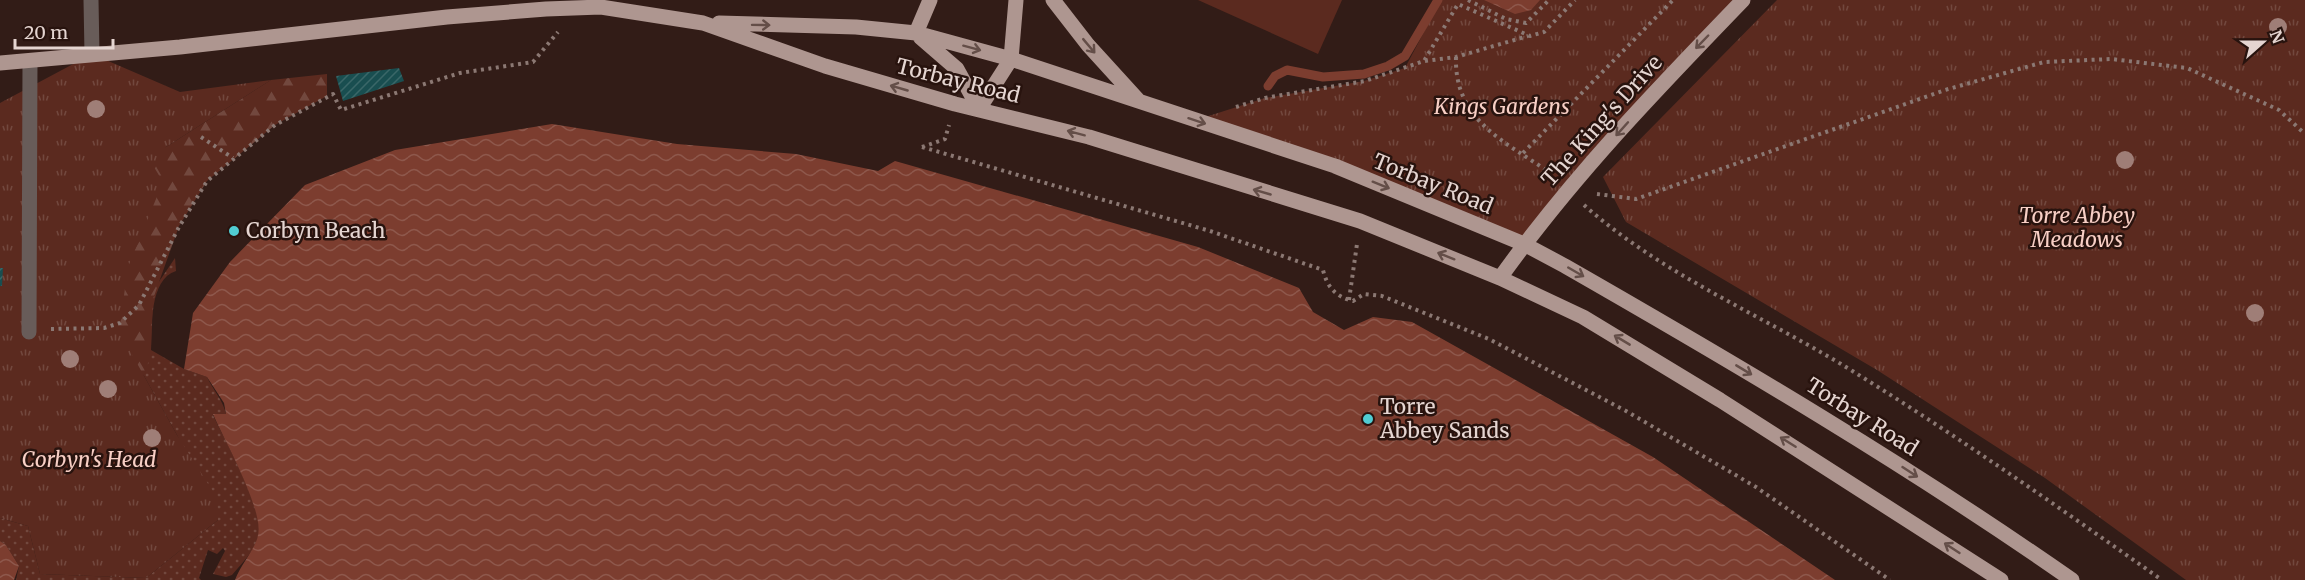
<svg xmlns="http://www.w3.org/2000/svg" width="2305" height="580" viewBox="0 0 2305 580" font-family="Merriweather,serif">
<defs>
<pattern id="grass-dots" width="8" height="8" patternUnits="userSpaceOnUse" patternTransform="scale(1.5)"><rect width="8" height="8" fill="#5b2a1f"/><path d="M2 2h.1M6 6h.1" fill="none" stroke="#72483e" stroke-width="1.8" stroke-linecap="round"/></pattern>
<pattern id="forest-firs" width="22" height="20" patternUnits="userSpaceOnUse" patternTransform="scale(1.5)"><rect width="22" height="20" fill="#5b2a1f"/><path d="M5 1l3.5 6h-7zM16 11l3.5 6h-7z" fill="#72483e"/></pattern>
<pattern id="park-tufts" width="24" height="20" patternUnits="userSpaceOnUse" patternTransform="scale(1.5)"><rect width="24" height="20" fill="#5b2a1f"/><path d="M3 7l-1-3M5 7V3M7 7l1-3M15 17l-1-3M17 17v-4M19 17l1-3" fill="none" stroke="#72483e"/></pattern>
<pattern id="water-waves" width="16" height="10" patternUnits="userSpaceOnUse" patternTransform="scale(1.5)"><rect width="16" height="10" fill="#7c3d2f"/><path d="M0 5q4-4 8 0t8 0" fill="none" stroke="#8e584c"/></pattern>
<pattern id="building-hatch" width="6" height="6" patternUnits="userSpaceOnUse" patternTransform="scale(1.5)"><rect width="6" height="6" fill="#194e50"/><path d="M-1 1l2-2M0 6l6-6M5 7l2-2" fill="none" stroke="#3a6768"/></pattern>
</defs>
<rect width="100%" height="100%" fill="#321c17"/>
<!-- grass -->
<path fill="url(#grass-dots)" d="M175 258 176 271C149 279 152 328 151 350L184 369 207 377C213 390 223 400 226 414L213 415C225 441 262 506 259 532 258 548 242 563 232 575L226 577 213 574 225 551 223 548 217 554 208 550 199 578 201 580H16L19 566 6 545 0 541V518L28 526 40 574 146 578 218 520 177 435 119 331 146 301Z"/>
<!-- forest -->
<path fill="url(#forest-firs)" d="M327 74V96L275 125 207 181 179 226 153 299 151 350 145 376 58 313 57 189 166 147 271 80Z"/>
<!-- park -->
<path fill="url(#park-tufts)" d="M1441 0H1743L1524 244 1196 120 1265 98 1364 81 1405 68Z
M1777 0H2305V580H2186L2045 478 1877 370 1626 222 1603 177Z
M92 54 180 92 271 80 166 147 154 167 163 182 128 267 119 331 177 435 217 498 218 520 146 578 40 574 28 526 0 518V103Z"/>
<!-- garden -->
<path fill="#5b2a1f" d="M1198 0H1342L1318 54Z"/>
<!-- water -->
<path fill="url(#water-waves)" d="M1484 0H1540L1531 10 1515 14Z
M552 124 677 144 796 154 878 171 895 161 1198 247 1299 288 1313 312 1344 330 1373 317 1412 322 1653 457 1835 580H235C241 564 256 548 258 535 264 510 224 440 213 414H226L224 403 207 377 184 369 193 313 230 262 305 185 395 150Z
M0 541 6 545 19 566 14 580H0Z"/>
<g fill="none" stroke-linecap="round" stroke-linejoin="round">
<!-- stream -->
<path stroke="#7c3d2f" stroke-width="9" d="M1268 86 1275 76 1287 70 1323 77 1364 74 1388 66 1405 56 1438 0"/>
</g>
<!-- building -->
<path fill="url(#building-hatch)" d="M399 68 404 81 343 101 336 76Z
M0 268H3L2 286H0Z"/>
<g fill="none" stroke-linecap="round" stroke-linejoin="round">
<!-- path -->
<path stroke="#8b7873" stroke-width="4" stroke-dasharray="3 4.5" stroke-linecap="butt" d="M1468 0 1506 19 1526 23 1549 0
M1456 57C1454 121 1506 142 1552 174
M1425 61 1456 57 1528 36
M1236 107 1265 98 1365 81 1424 61 1458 4 1530 36 1544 32 1575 0
M201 137 233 158
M922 147 1210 231 1323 270C1327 287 1336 297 1353 301L1364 294 1382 296 1489 339 1626 411 1756 487 1890 580
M922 147 945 139 949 125
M1523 153 1673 0
M1597 194 1636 199 1945 90 2044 62 2111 59 2187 68 2279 110 2305 134
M1584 205C1664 276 1764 316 1854 372 1959 437 2061 509 2162 580
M1349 300 1357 244
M51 329 104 328 120 323 139 305 179 227 207 181 275 125 333 94 341 110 460 73 533 62 558 32"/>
<!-- minor -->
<path stroke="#685c59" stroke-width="15" d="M91 0 92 54
M29 332 30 61"/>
<!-- major -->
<path stroke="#ae9690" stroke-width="15" d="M1053 0 1088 45 1139 101
M719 23 856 27 916 33 1011 59 1335 166 1524 244 1565 266C1738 365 1909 466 2072 580
M916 33 930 0
M920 37 957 69 979 109 1011 59 1016 0
M0 63 180 47 447 17 546 9 601 7 703 23 825 66 955 104 1089 137 1360 221 1500 278 1583 317 1720 400 2001 580
M1500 278C1572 177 1657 89 1743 0"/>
</g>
<!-- trees -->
<g fill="#9f7e77">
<circle cx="2278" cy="27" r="9"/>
<circle cx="96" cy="109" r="9"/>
<circle cx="2125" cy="160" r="9"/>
<circle cx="2255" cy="313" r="9"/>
<circle cx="70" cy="359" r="9"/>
<circle cx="108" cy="389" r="9"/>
<circle cx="152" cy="438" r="9"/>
</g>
<!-- one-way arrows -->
<defs><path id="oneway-shaft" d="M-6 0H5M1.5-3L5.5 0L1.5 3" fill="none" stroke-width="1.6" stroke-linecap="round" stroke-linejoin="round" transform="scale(1.5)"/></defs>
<g stroke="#644e48">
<use href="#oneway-shaft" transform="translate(761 25) rotate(1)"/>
<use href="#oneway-shaft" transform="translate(1702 42) rotate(134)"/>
<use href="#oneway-shaft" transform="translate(1089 46) rotate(50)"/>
<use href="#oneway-shaft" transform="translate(972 48) rotate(15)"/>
<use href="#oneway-shaft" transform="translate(899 88) rotate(-164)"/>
<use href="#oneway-shaft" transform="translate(1197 121) rotate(18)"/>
<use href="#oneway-shaft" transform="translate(1622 129) rotate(132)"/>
<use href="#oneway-shaft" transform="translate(1076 133) rotate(-165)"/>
<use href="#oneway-shaft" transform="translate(1381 185) rotate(22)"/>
<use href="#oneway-shaft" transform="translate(1262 192) rotate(-164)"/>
<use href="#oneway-shaft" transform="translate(1446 256) rotate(-158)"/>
<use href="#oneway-shaft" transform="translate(1576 272) rotate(30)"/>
<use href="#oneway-shaft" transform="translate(1622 340) rotate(-149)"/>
<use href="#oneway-shaft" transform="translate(1744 370) rotate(31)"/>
<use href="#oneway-shaft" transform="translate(1788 442) rotate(-148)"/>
<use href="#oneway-shaft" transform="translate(1910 472) rotate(33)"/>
<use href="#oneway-shaft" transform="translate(1952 548) rotate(-147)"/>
</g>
<!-- markers -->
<g fill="#51ccd2" stroke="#28130e" stroke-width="2">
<circle cx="234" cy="231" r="6"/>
<circle cx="1368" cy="419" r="6"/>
</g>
<g text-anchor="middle" stroke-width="5" stroke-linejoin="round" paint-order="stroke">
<!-- street labels -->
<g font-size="21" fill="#e5d5d1" stroke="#28130e">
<text transform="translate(958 81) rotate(14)" y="7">Torbay Road</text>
<text transform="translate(1602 121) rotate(-48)" y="7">The King's Drive</text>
<text transform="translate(1433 184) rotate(22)" y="7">Torbay Road</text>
<text transform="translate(1862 417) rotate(32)" y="7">Torbay Road</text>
</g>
<!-- park labels -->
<g font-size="21" font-style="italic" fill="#f8cfc5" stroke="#28130e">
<text x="1502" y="114">Kings Gardens</text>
<text x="2077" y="223">Torre Abbey<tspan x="2077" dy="24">Meadows</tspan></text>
<text x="89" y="467">Corbyn's Head</text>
</g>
<!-- poi labels -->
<g font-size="21" fill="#e5d5d1" stroke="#28130e" text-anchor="start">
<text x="246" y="238">Corbyn Beach</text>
<text x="1380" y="414">Torre<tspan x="1380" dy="24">Abbey Sands</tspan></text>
</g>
</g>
<!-- north arrow -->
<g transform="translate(2263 42) rotate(69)" stroke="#28130e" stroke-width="4.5" paint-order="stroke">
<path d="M0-4.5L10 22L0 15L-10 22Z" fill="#e5d5d1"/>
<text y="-9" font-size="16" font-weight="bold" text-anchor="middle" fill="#e5d5d1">N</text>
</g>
<!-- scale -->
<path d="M15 39v9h98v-9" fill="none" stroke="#e5d5d1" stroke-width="3"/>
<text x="24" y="39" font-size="18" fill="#e5d5d1" stroke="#28130e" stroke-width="4.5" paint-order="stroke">20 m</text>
</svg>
